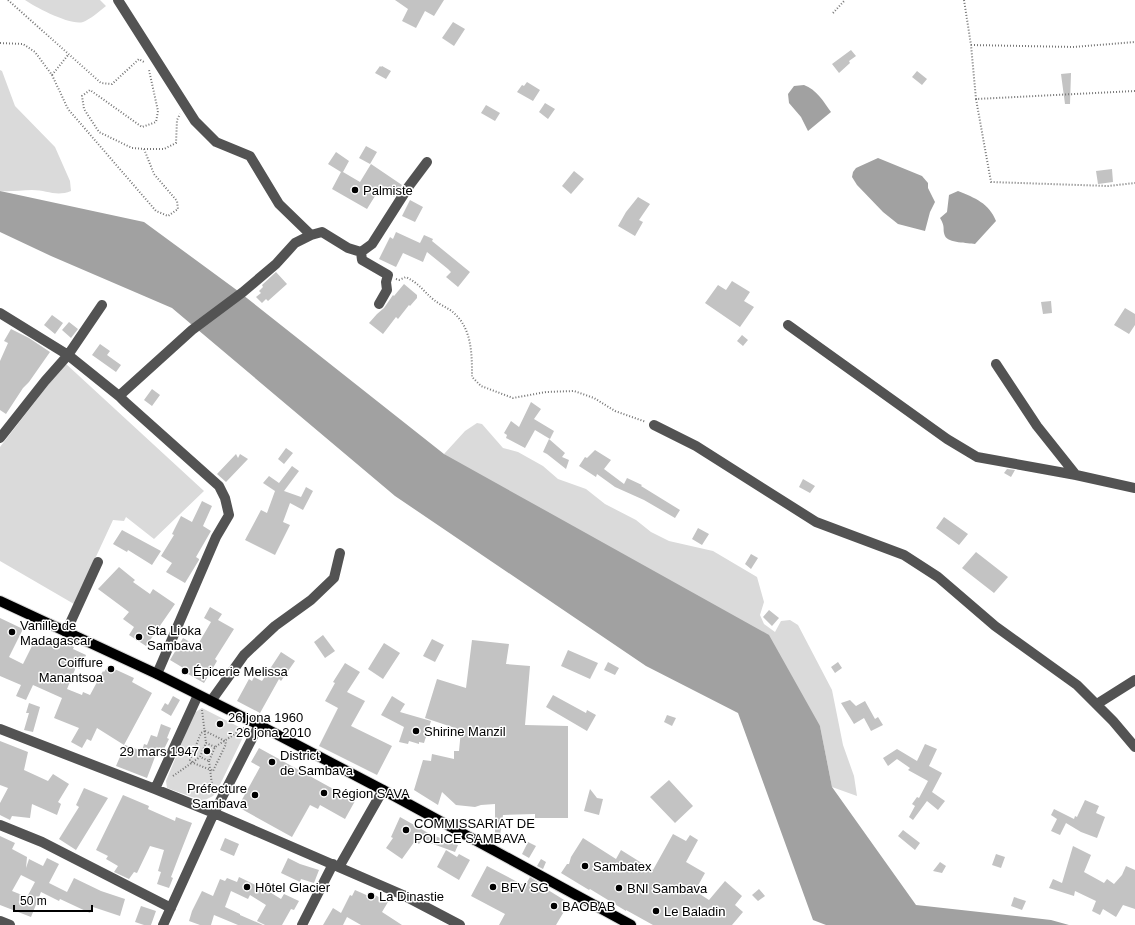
<svg xmlns="http://www.w3.org/2000/svg" width="1135" height="925" viewBox="0 0 1135 925" font-family="Arial,sans-serif">
<rect width="100%" height="100%" fill="#fff"/>
<!-- green -->
<path fill="#dadada" d="M25 0H100L106 6C100 11 89 20 83 22 71 26 35 7 25 0Z
M0 70 2 71 15 106 55 147 70 181 71 191C56 197 47 190 32 190 21 190 11 192 0 191Z
M65 363 204 491 154 539 126 517 124 521 113 520 74 604 0 561V447Z
M477 423 482 424 503 448 518 452 543 466 558 479 586 489 605 504 636 520 651 532 669 541 713 551 757 577 764 602 760 615 764 624 775 632 781 621 790 620 798 625 832 690 843 745 854 776 857 796 832 787 820 726 444 454 465 431Z
M202 708 243 729V737L217 791 213 796 203 801 167 788 166 781 194 713Z"/>
<!-- water -->
<path fill="#a1a1a1" d="M804 85C816 89 824 102 831 112L808 131 801 117 789 103 788 94 794 86Z
M878 158 922 176 928 183V188L935 202 930 212 925 231 898 224 883 212 857 185 852 177 853 172 856 168Z
M0 191 144 222 238 291 444 454 769 635 820 726 832 787 916 905 1051 920 1069 925H826L813 920 738 713 646 666 395 496 172 308 51 256 0 232Z
M958 191C975 198 989 203 996 221L975 244C968 243 948 243 945 236 942 228 946 228 940 218L947 212 949 195Z"/>
<!-- building -->
<path fill="#c3c3c3" fill-rule="evenodd" d="M395 0H444L434 16 425 11 416 28 402 21 408 9Z
M453 22 465 29 454 46 442 38Z
M851 50 856 56 849 61 850 63 839 73 832 64Z
M380 66 381 67 382 66 391 71 386 79 375 73Z
M917 71 927 79 922 85 912 77Z
M1071 73 1070 104H1065L1061 74Z
M527 82 540 90 533 101 517 92 522 85 524 86Z
M545 103 555 109 548 119 539 112Z
M486 105 500 113 495 121 481 113Z
M366 146 377 152 370 164 359 158Z
M336 152 349 161 343 172 360 182 371 164 402 185 394 197 380 188 367 209 332 189 341 172 328 164Z
M1112 169 1113 182 1098 184 1096 171Z
M574 171 584 179 571 194 562 186Z
M638 197 650 204 639 220 643 222 635 236 618 226 626 212Z
M410 200 423 207 415 222 402 216Z
M396 232 420 243 424 235 433 239 432 241 470 272 458 287 446 277 451 272 448 269 427 252 423 262 403 253 396 267 379 259 390 237 393 239Z
M276 272 287 284 268 301 266 299 262 303 256 297 261 293 259 291 263 287 262 285Z
M732 281 750 292 744 301 754 307 740 327 705 303 718 285 726 290Z
M404 284 417 295V298L410 306 409 305 398 319 396 317 383 334 369 323 377 314 384 308 393 295 394 296Z
M1051 301 1052 313 1043 314 1041 302Z
M1125 308 1135 314V325L1129 334 1114 325Z
M52 315 63 323 55 334 44 325Z
M69 322 78 329 71 338 62 330Z
M11 329 29 338 50 352 29 382 23 388 6 414 0 410V361L8 343 4 341Z
M742 335 748 340 743 346 737 341Z
M100 344 110 351 107 355 121 365 116 372 92 355Z
M152 389 160 395 152 406 144 400Z
M531 402 541 409 534 419 554 431 550 439 535 430 525 448 506 438 507 435 504 433 511 421 519 427Z
M549 439 565 453 562 457 569 460 566 469 547 454 543 452Z
M286 448 293 453 284 464 278 459Z
M595 450 611 460 604 469 624 484 627 478 642 485 641 486 680 510 675 518 644 500 615 487 597 474 596 477 579 466 585 457 587 458Z
M236 454 238 458 240 454 248 459 226 482 217 474Z
M292 466 299 471 284 491 301 497 306 487 313 491 303 510 290 503 283 522 290 525 275 555 245 540 261 510 267 513 275 491 263 483 269 476 279 483Z
M1007 469 1015 470 1011 477 1004 473Z
M803 479 815 486 810 493 799 487Z
M202 501 212 506 203 526 211 531 196 557 199 559V560L185 583 166 572 172 563 161 556 174 535 172 534 181 516 192 522Z
M944 517 968 534 959 545 936 528Z
M698 528 709 534 702 545 692 539Z
M122 530 161 551 152 565 128 550 127 552 113 544Z
M976 552 1008 577 994 593 962 568Z
M751 554 758 558 751 569 745 564Z
M119 567 135 580 133 582 150 594 153 589 175 604 146 646 129 635 134 627 123 619 129 612 98 589Z
M210 607 222 614 218 620 234 629 215 659 217 661 204 683 188 674 190 672 170 660 183 638 197 646 211 622 204 618Z
M769 610 779 618 772 626 763 617Z
M0 618 23 629 9 657 23 664 36 638 51 645 53 638 74 647 73 649 86 655 80 669 76 667 67 689 82 695 83 692 90 695 103 671 104 672 108 666 134 678 132 682 152 693 124 745 97 728 91 741 87 739 82 748 71 742 79 728 54 718 62 698 33 685 26 700 16 696 21 685 0 676Z
M323 635 335 651 325 658 314 642Z
M432 639 444 645 435 662 423 656Z
M472 640 509 644 506 664 530 666 525 725 568 726V818H535V814L503 815 500 835H495V804L481 805 475 807 456 805 442 792 438 805 414 790 423 760 431 761 432 754 454 759V751H459L461 730 425 718 437 679 466 688Z
M384 643 400 653 383 679 368 669Z
M568 650 598 663 590 679 561 666Z
M281 652 295 661 281 681 279 679 260 713 237 701 249 679 252 681 254 677 262 681Z
M608 662 619 668 615 675 604 670Z
M838 662 842 668 835 673 831 667Z
M345 663 360 672 347 692 365 701 351 726 392 746 377 775 319 746 338 708 325 701 335 683 333 682Z
M553 695 586 713 587 710 596 715 587 731 546 707Z
M173 696 180 700 171 716 161 710 165 703 168 705Z
M392 696 405 704 400 712 431 721 424 743 419 742V744L409 741 408 744 399 742 404 727 381 715Z
M850 700 856 706 865 701 875 719 878 717 883 725 871 731 864 718 854 724 841 703Z
M29 703 40 707 33 732 24 730 29 713H26Z
M667 715 676 718 672 726 664 722Z
M161 724 171 728 167 738 169 739 163 751 158 749 147 778 116 766 125 745 142 751 144 744 147 745 151 735 157 737Z
M0 741 28 752 24 770 48 781 53 774 69 784 58 802 61 804 57 815 32 804 30 818 12 816 10 820 0 815V803L8 788 0 785Z
M925 744 937 749 929 766 942 773 932 792 945 801 938 810 927 801 913 820 909 817 915 806 912 804 917 797 919 798 928 781 908 770 910 768 897 759 888 766 883 758 897 749 917 761Z
M259 748 355 801 345 819 320 805 318 809 310 805 292 837 238 807 260 767 251 762Z
M669 780 693 806 675 823 650 797Z
M84 788 108 798 76 850 59 839 79 807 76 805Z
M590 789 597 798 603 799 599 815 584 811Z
M123 795 149 806 148 809 175 821 176 817 192 823 179 856 171 877 173 878 169 888 157 884 161 872 158 871 164 850 150 846 137 873 134 872 129 879 114 872 118 866 106 859 108 856 96 850Z
M1085 800 1099 806 1096 813 1105 817 1097 838 1081 832 1066 823 1060 835 1051 831 1057 819 1051 815 1054 809 1074 819 1075 816 1077 817Z
M400 817 430 834 458 845 455 852 422 840 419 844 415 841 402 859 386 848 393 838 391 837Z
M903 830 920 843 915 850 898 836Z
M673 834 686 841 690 835 698 840 686 862 705 873 695 891 709 900 725 881 742 896 735 905 743 912 732 925H653L626 910V911L590 889 589 890 561 873 567 864H569L571 857 583 838 616 859 621 850 653 870Z
M0 836 15 843 12 849 27 857 26 868 29 859 43 866 47 858 59 864 49 883 67 892 74 878 101 891 125 899 120 916 93 907 90 913 60 899 59 901 41 892 31 917 0 905ZM21 875 35 882 27 897 12 891Z
M225 838 239 844 234 856 220 850Z
M528 842 536 846 529 858 522 854Z
M1073 846 1091 855 1084 872 1104 883 1107 879 1114 884 1122 875 1126 866 1135 870V909L1123 905 1116 917 1103 909 1100 915 1092 911 1096 901 1075 891 1074 896 1049 888 1053 879 1062 883Z
M446 850 457 857 459 854 470 860 459 880 437 867Z
M996 854 1005 857 1001 868 992 865Z
M288 858 300 864 319 870 314 883 301 879 300 882 281 873Z
M541 859 546 862 543 869 537 866Z
M940 862 946 866 942 873 933 871Z
M487 866 525 886 530 877 548 889V890L569 903 556 925H499L505 914 471 896Z
M239 877 268 891 281 899 284 894 299 901 294 910 291 909 282 925H265L257 921 266 905 250 895 248 899 231 891 225 907 240 914V915L263 925H238L214 915 211 925H200L189 921 192 911 202 891 213 896 220 879 225 881 227 878 237 882Z
M759 889 765 896 758 901 752 895Z
M355 890 373 898 375 895 388 902 382 912 402 925H361L347 917 343 925H323L333 908 341 913 350 895 352 896Z
M1014 897 1026 901 1022 910 1011 906Z
M141 906 156 911 151 925H144L135 922Z"/>
<g fill="none" stroke-linecap="round" stroke-linejoin="round">
<!-- major casing -->
<g stroke="#dbdbdb" stroke-width="12">
<path id="major" d="M0 601 157 674 259 725 383 790 631 925"/>
</g>
<!-- path -->
<path stroke="#757575" stroke-width="2" stroke-dasharray="1 2" stroke-linecap="butt" d="M8 0 101 83 112 84 139 59 144 62
M964 0 971 45 976 99 1135 91
M833 13 845 0
M0 43 23 44 35 52 52 75 68 109 156 211 168 216 178 209 177 201 154 174 144 149 132 148 99 132 84 109 82 96 90 90 142 127 156 122 158 111 149 70
M971 45 1074 47 1135 42
M52 75 68 55
M976 99 991 182 1108 186 1135 183
M144 149H164L176 143 177 120 180 114
M396 279 399 280 406 277C420 284 423 291 434 300 440 305 449 308 455 314 472 330 472 355 472 377L481 386 513 398 546 392 574 391 594 398 615 411 646 422
M202 710 206 743
M205 731 225 741 226 744 213 771 191 762 190 760 201 733Z
M215 747 206 743 200 757 209 761 215 747 244 728
M209 761 213 793
M173 776 200 757"/>
<!-- minor -->
<path stroke="#535353" stroke-width="10" d="M118 0 195 121 216 142 250 156 279 204 311 235
M361 252 362 260 388 275 386 282 387 290 379 304
M0 313 68 355 119 396 192 330 243 292 276 264 295 243 311 235 322 232 348 248 361 252 372 244 409 186 427 162
M788 325 947 439 977 457 1076 475 1135 488
M996 364 1037 426 1076 475
M119 396 125 402 219 486 225 498 229 515 216 537 157 674
M654 425 696 446 816 522 904 555 938 577 995 626 1077 685 1113 721 1135 747
M0 438 45 381 68 355 102 305
M66 632 98 562
M211 701 244 655 275 626 311 600 334 578 340 553
M1097 704 1135 680
M0 729 155 789 214 813 403 895 460 925
M155 789 198 695
M0 825 42 842 171 908
M339 867 383 790
M0 921 10 925
M163 925 214 813 259 725
M302 925 333 864"/>
<!-- major -->
<use href="#major" stroke="#000" stroke-width="10"/>
</g>
<!-- markers -->
<g fill="#000" stroke="#fff" stroke-width="1.5">
<circle cx="355" cy="190" r="4"/>
<circle cx="12" cy="632" r="4"/>
<circle cx="139" cy="637" r="4"/>
<circle cx="111" cy="669" r="4"/>
<circle cx="185" cy="671" r="4"/>
<circle cx="220" cy="724" r="4"/>
<circle cx="416" cy="731" r="4"/>
<circle cx="207" cy="751" r="4"/>
<circle cx="272" cy="762" r="4"/>
<circle cx="324" cy="793" r="4"/>
<circle cx="255" cy="795" r="4"/>
<circle cx="406" cy="830" r="4"/>
<circle cx="585" cy="866" r="4"/>
<circle cx="247" cy="887" r="4"/>
<circle cx="493" cy="887" r="4"/>
<circle cx="619" cy="888" r="4"/>
<circle cx="371" cy="896" r="4"/>
<circle cx="554" cy="906" r="4"/>
<circle cx="656" cy="911" r="4"/>
</g>
<g text-anchor="middle" stroke-width="3" stroke-linejoin="round" paint-order="stroke">
<!-- poi labels -->
<g font-size="13" fill="#000" stroke="#fff" text-anchor="start">
<text x="363" y="195">Palmiste</text>
<text x="20" y="630">Vanille de<tspan x="20" dy="15">Madagascar</tspan></text>
<text x="147" y="635">Sta Lioka<tspan x="147" dy="15">Sambava</tspan></text>
<text x="103" y="667" text-anchor="end">Coiffure<tspan x="103" dy="15">Manantsoa</tspan></text>
<text x="193" y="676">Épicerie Melissa</text>
<text x="228" y="722">26 jona 1960<tspan x="228" dy="15">- 26 jona 2010</tspan></text>
<text x="424" y="736">Shirine Manzil</text>
<text x="199" y="756" text-anchor="end">29 mars 1947</text>
<text x="280" y="760">District<tspan x="280" dy="15">de Sambava</tspan></text>
<text x="247" y="793" text-anchor="end">Préfecture<tspan x="247" dy="15">Sambava</tspan></text>
<text x="332" y="798">Région SAVA</text>
<text x="414" y="828">COMMISSARIAT DE<tspan x="414" dy="15">POLICE SAMBAVA</tspan></text>
<text x="593" y="871">Sambatex</text>
<text x="255" y="892">Hôtel Glacier</text>
<text x="501" y="892">BFV SG</text>
<text x="627" y="893">BNI Sambava</text>
<text x="379" y="901">La Dinastie</text>
<text x="562" y="911">BAOBAB</text>
<text x="664" y="916">Le Baladin</text>
</g>
</g>
<!-- scale -->
<path d="M14 905v6h78v-6" fill="none" stroke="#000000" stroke-width="2"/>
<text x="20" y="905" font-size="12" fill="#000000" stroke="#ffffff" stroke-width="3" paint-order="stroke">50 m</text>
</svg>
